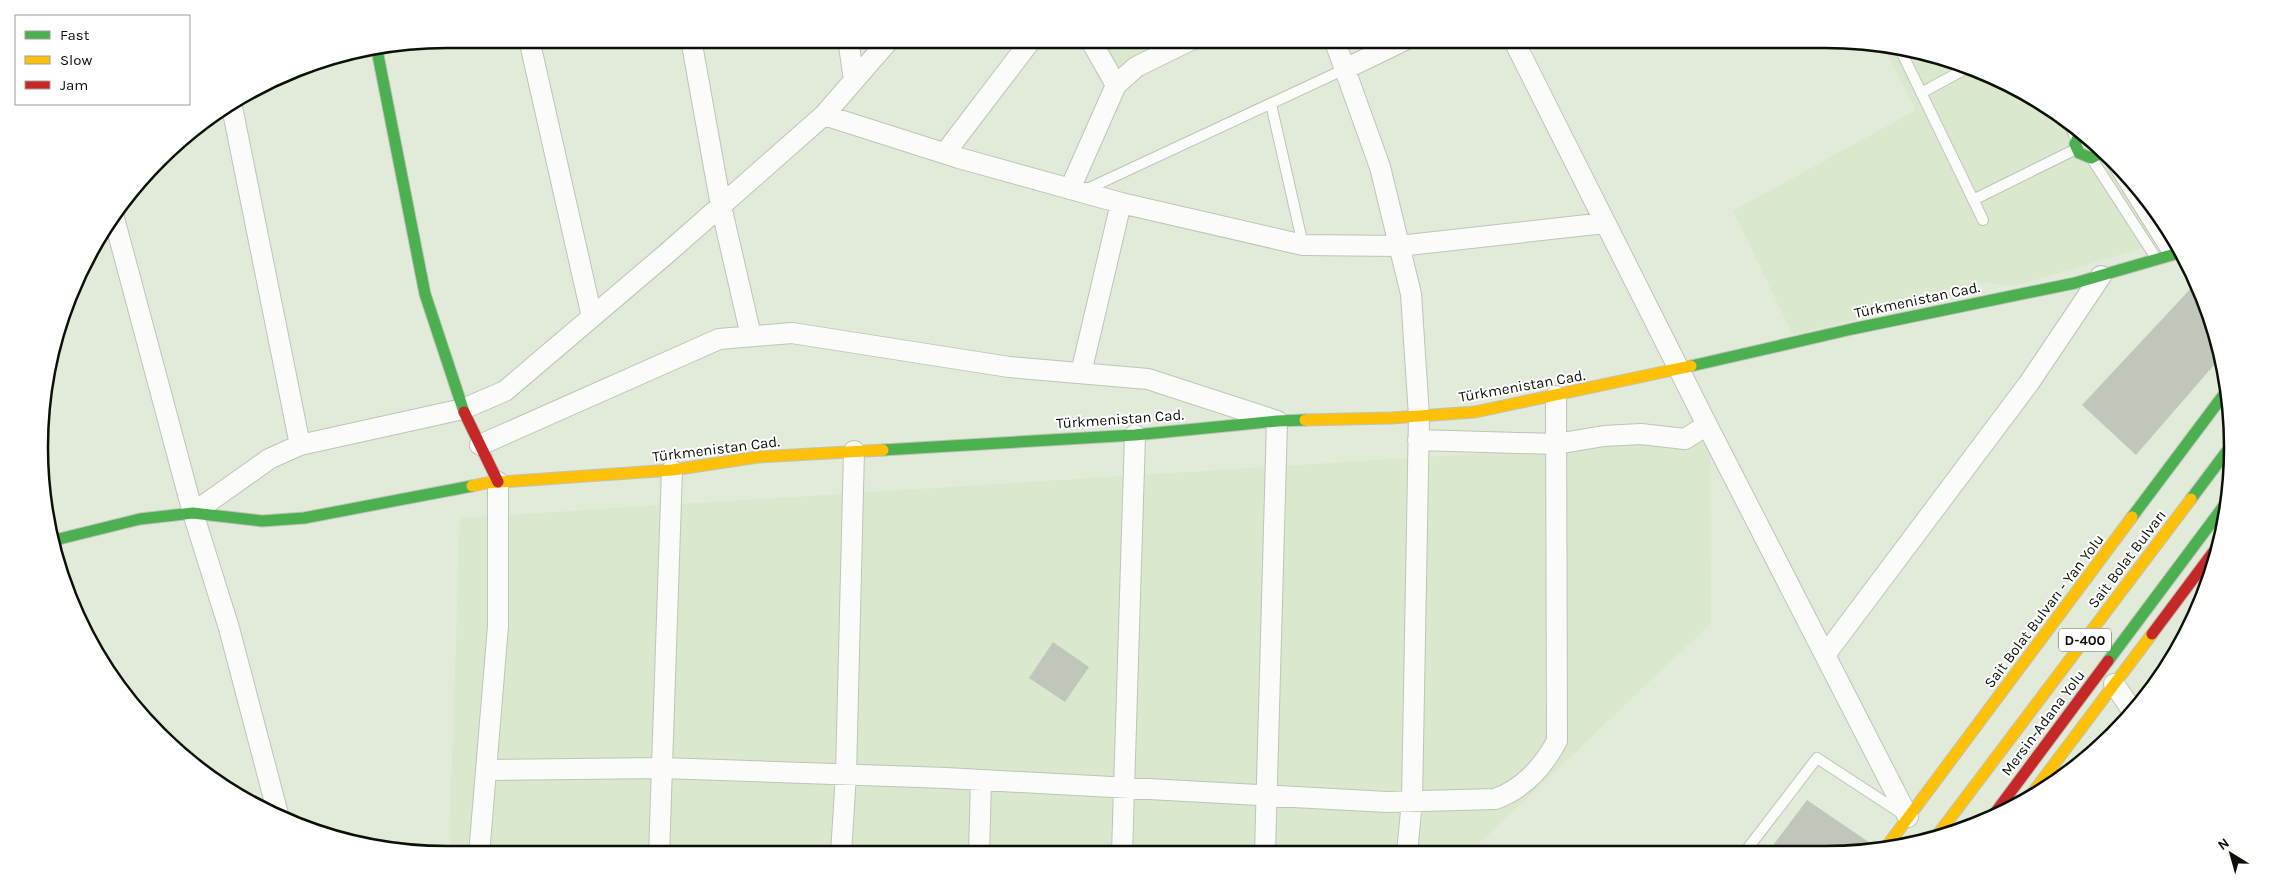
<svg xmlns="http://www.w3.org/2000/svg" width="2271" height="894" viewBox="0 0 2271 894" font-family="Karla,sans-serif">
<rect width="100%" height="100%" fill="#e2eada"/>
<!-- built -->
<path fill="#dae8ce" d="M1093 39H1188L1109 73Z
M1884 47 1930 53 2005 81 2073 123 2131 178 2173 236 2133 251 2014 286 1990 283 1959 286 1892 311 1793 335 1733 211 1916 110Z
M1710 439 1711 623 1469 853 449 855 460 518Z"/>
<!-- building -->
<path fill="#c0c6ba" d="M2196 283 2211 316 2220 358 2136 455 2082 405Z
M1053 642 1089 667 1065 702 1029 678Z
M1807 800 1870 843 1869 852H1768Z"/>
<g fill="none" stroke-linecap="round" stroke-linejoin="round">
<!-- lane casing -->
<g stroke="#bec4b8" stroke-width="12">
<path id="lane" d="M1900 49 1983 220
M1921 93 1969 67
M1271 104 1303 245
M2067 119 2075 137
M2108 157 2168 253
M2092 159 2156 258
M1083 191 1345 69
M1973 200 2076 149
M1745 852 1817 758 1901 813"/>
</g>
<!-- street casing -->
<g stroke="#bec4b8" stroke-width="22">
<path id="street" d="M529 39 592 317
M691 39 721 206 751 336
M848 39 854 80
M1090 39 1116 85
M1334 39 1380 167 1411 294 1419 416 1412 801 1407 853
M1513 39 1707 425 1908 817
M1345 69 1407 39
M231 102 300 445
M824 115 959 158 1121 203 1303 245 1399 246 1605 223
M945 153 1032 39
M1070 189 1116 85 1136 67 1193 39
M114 218 193 513 229 628 279 818
M1081 373 1121 203
M1418 440 1556 444 1604 436 1641 434 1685 439 1707 425
M480 445 719 339 792 333 1009 367 1148 379 1277 421 1265 853
M193 513 269 459 300 445 463 409 505 391 665 255 824 115 890 39
M1825 655 2029 383 2101 276
M2114 684 2132 710
M486 770 662 768 946 778 1387 802 1495 799C1523 789 1543 767 1557 741L1556 396
M841 854 846 774 854 451
M979 854 981 780
M1122 854 1135 435
M479 855 498 626V482
M659 855 672 470"/>
</g>
<!-- fast casing -->
<g stroke="#bec4b8" stroke-width="13">
<path id="fast" d="M377 50 425 294 464 412
M2081 131 2075 144 2079 153 2091 158 2103 152
M1691 366 1852 329 2075 283 2182 252
M883 450 1135 435 1277 421 1305 420
M2191 499 2230 447
M2132 517 2228 389
M51 541 140 519 193 513 262 521 304 518 472 486
M2108 661 2226 503"/>
</g>
<!-- slow casing -->
<g stroke="#bec4b8" stroke-width="13">
<path id="slow" d="M1305 420 1391 418 1475 412 1691 366
M472 486 486 483 672 470 758 457 883 450
M2031 795 2152 634
M1939 833 2191 499
M1884 850 2132 517"/>
</g>
<!-- jam casing -->
<g stroke="#bec4b8" stroke-width="13">
<path id="jam" d="M464 412 498 482
M2152 634 2220 543
M1992 817 2108 661"/>
</g>
<!-- lane -->
<use href="#lane" stroke="#fbfcf9" stroke-width="10"/>
<!-- street -->
<use href="#street" stroke="#fbfcf9" stroke-width="20"/>
<!-- fast -->
<use href="#fast" stroke="#4caf50" stroke-width="11"/>
<!-- slow -->
<use href="#slow" stroke="#ffc107" stroke-width="11"/>
<!-- jam -->
<use href="#jam" stroke="#c62828" stroke-width="11"/>
</g>
<g text-anchor="middle" stroke-width="4" stroke-linejoin="round" paint-order="stroke">
<!-- shield labels -->
<rect fill="#fff" stroke="#555852" stroke-width="1" x="2059" y="628.5" width="52" height="23" rx="4"/>
<g font-size="14" font-weight="bold" fill="#0c1108">
<text x="2085" y="645">D-400</text>
</g>
<!-- street labels -->
<g font-size="15" fill="#0c1108" stroke="#fff">
<text transform="translate(1917 300) rotate(-12)" y="5">Türkmenistan Cad.</text>
<text transform="translate(1522 386) rotate(-10)" y="5">Türkmenistan Cad.</text>
<text transform="translate(1120 419) rotate(-4)" y="5">Türkmenistan Cad.</text>
<text transform="translate(716 449) rotate(-7)" y="5">Türkmenistan Cad.</text>
<text transform="translate(2127 559) rotate(-53)" y="5">Sait Bolat Bulvarı</text>
<text transform="translate(2044 611) rotate(-53)" y="5">Sait Bolat Bulvarı - Yan Yolu</text>
<text transform="translate(2043 723) rotate(-53)" y="5">Mersin-Adana Yolu</text>
</g>
</g>
<!-- crop -->
<path d="M0 0H2271V894H0ZM447 48H1825A399 399 0 0 1 2224 447V447A399 399 0 0 1 1825 846H447A399 399 0 0 1 48 447V447A399 399 0 0 1 447 48Z" fill="#fff" fill-rule="evenodd"/>
<path fill="none" stroke="#0c1108" stroke-width="2.5" d="M447 48H1825A399 399 0 0 1 2224 447V447A399 399 0 0 1 1825 846H447A399 399 0 0 1 48 447V447A399 399 0 0 1 447 48Z"/>
<!-- legend -->
<rect x="15" y="15" width="175" height="90" fill="#ffffff" stroke="#9ea09c"/>
<rect x="25" y="31" width="25" height="8" fill="#4caf50" stroke="#9ea09c"/>
<text x="60" y="40" font-size="15" fill="#0c1108">Fast</text>
<rect x="25" y="56" width="25" height="8" fill="#ffc107" stroke="#9ea09c"/>
<text x="60" y="65" font-size="15" fill="#0c1108">Slow</text>
<rect x="25" y="81" width="25" height="8" fill="#c62828" stroke="#9ea09c"/>
<text x="60" y="90" font-size="15" fill="#0c1108">Jam</text>
<!-- north arrow -->
<g transform="translate(2231 854) rotate(323)" stroke="#ffffff" stroke-width="4" paint-order="stroke">
<path d="M0-4L9 19L0 12L-9 19Z" fill="#0c1108"/>
<text y="-8" font-size="14" font-weight="bold" text-anchor="middle" fill="#0c1108">N</text>
</g>
</svg>
